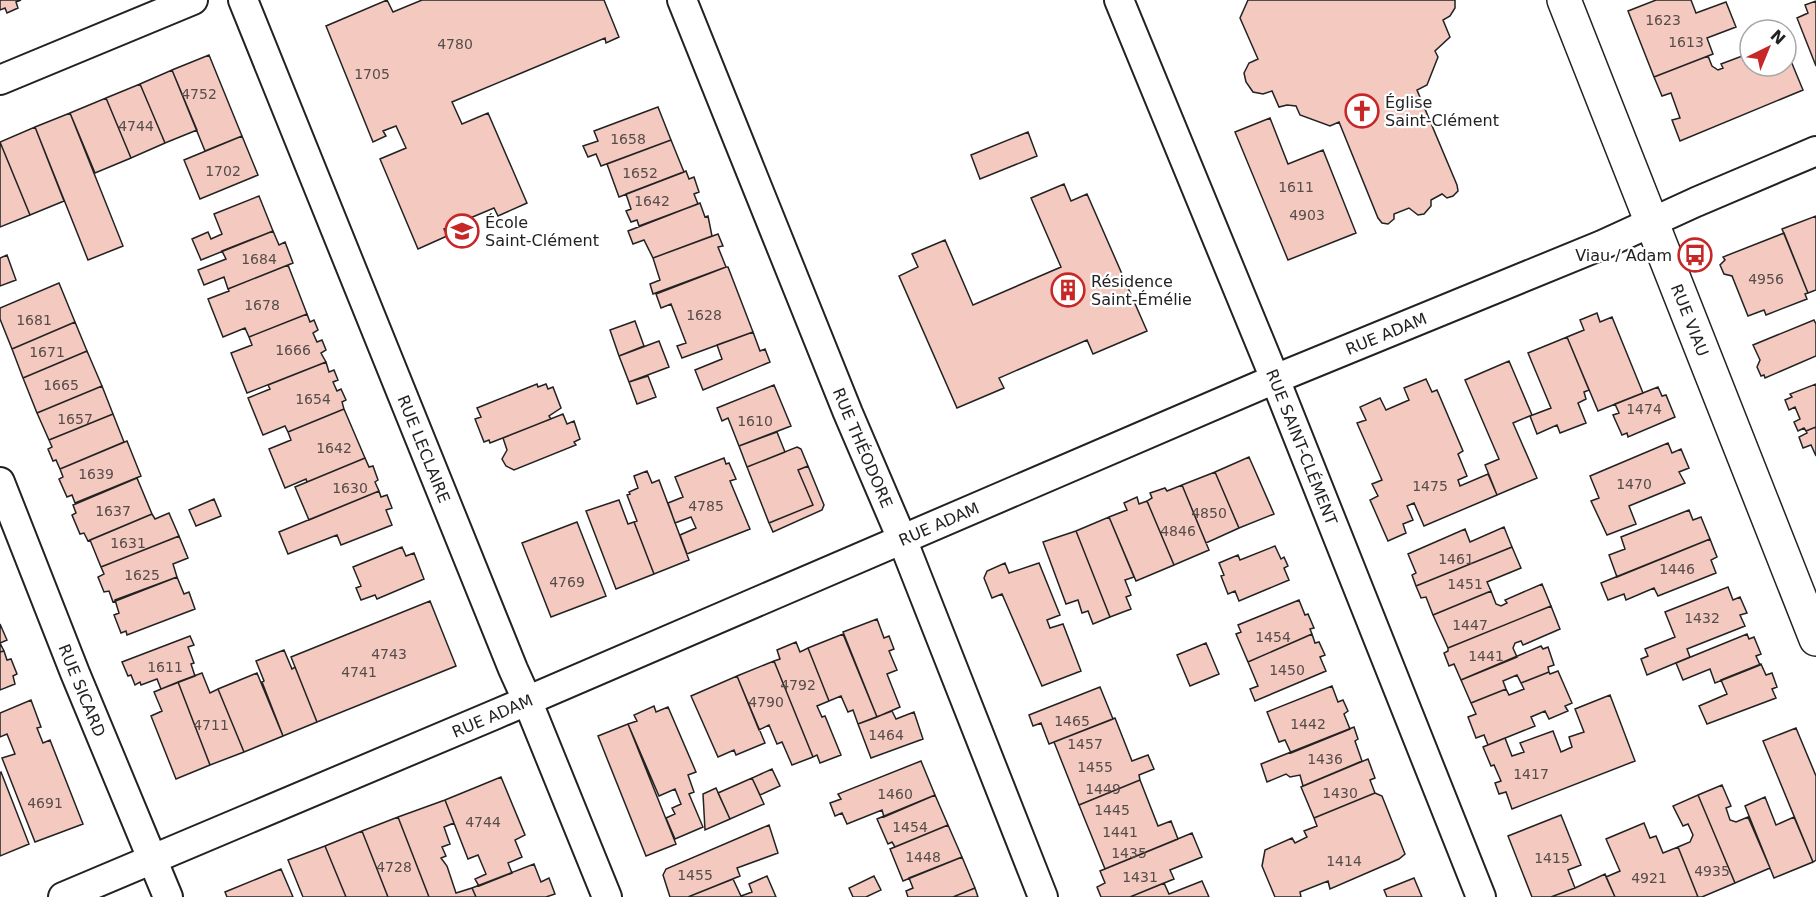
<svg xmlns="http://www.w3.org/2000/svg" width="1816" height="897" viewBox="0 0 1816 897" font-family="'DejaVu Sans',sans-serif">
<rect width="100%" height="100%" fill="#fff"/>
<!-- building -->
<path fill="#f3c9c0" stroke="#222" stroke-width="1.5" d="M0 0H21L16 2 18 8 7 13 5 8 0 10Z
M387 0 393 12 422 0H604L619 37 606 43 605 38 452 102 462 124 488 113 527 203 498 216 494 208 444 229 447 236 418 249 380 159 406 148 396 126 383 131 386 136 373 142 326 26Z
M1248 0H1455V8L1450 16 1443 20 1450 37 1435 51 1438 57 1427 85 1417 90 1457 185 1458 191 1453 196 1447 198 1442 194 1431 200V206L1424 214 1418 215 1409 208 1394 214V219L1388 224 1382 223 1378 218 1339 122 1330 126 1300 115 1296 106 1287 105 1279 107 1272 91 1263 94 1253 92 1246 82 1244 73 1249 63 1258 59 1240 18Z
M1656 0H1691L1696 13 1726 2 1736 27 1707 38 1713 54 1654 77 1628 11Z
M1816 1V66L1797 18 1808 13 1805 5Z
M1786 49 1803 90 1680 141 1672 120 1680 118 1671 93 1662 96 1654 77 1708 56 1712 66 1718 70 1723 68 1721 64 1750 53V66H1786Z
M209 55 242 136 205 151 172 70Z
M172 70 197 130 165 143 140 84Z
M140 84 165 143 131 158 106 98Z
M106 98 131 158 95 173 70 113Z
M658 107 671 140 601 166 596 154 588 157 583 146 598 141 594 131Z
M70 113 123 246 88 260 35 127Z
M1270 118 1288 164 1323 150 1356 233 1288 260 1235 132Z
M35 127 64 201 30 215 0 142Z
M1028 132 1037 156 980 179 971 155Z
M242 136 258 175 200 199 184 160Z
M671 140 684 172 619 197 607 164Z
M0 142 30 215 0 227Z
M686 171 689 179 694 177 699 192 694 194 698 204 639 226 637 220 631 222 626 211 631 209 626 194Z
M1064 184 1071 201 1087 194 1147 331 1093 354 1087 340 999 378 1004 388 957 408 899 276 918 267 912 254 945 240 973 305 1061 267 1031 198Z
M259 196 273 231 201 260 192 239 208 232 211 239 222 234 214 214Z
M700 203 705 217 708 216 712 236 653 258 644 240 633 244 628 231Z
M1816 216V290L1808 293 1782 229Z
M273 231 279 245 285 242 293 263 228 289 224 277 204 285 198 270 226 259 222 251Z
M1784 233 1808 293 1805 294 1807 299 1766 315 1764 310 1748 316 1732 276 1724 274 1720 265 1725 260 1723 257Z
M718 234 723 246 718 247 726 267 653 294 650 284 660 280 653 258Z
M7 255 16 280 0 286V258Z
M288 265 307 314 249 337 245 328 223 337 208 299 229 291 228 289Z
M726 267H728L753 332 682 358 677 346 686 343 671 304 661 308 656 294Z
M59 283 75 322 12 349 0 319V308Z
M1597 313 1600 322 1612 317 1643 393 1598 411 1567 337 1584 330 1580 320Z
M307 314 310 322 314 320 318 330 313 333 317 342 322 340 326 350 321 353 326 362 247 393 231 353 252 345 249 337Z
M1814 320 1816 324V356L1765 378 1764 375 1761 376 1757 367 1760 360 1753 345Z
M635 321 644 346 619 356 610 330Z
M75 322 87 351 23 378 12 349Z
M753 332 760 351 765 349 770 362 703 390 695 370 722 359 717 345Z
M1567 337 1589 390 1584 392 1586 399 1578 403 1586 423 1560 433 1557 425 1537 434 1530 416 1551 408 1528 353Z
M659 341 669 367 629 382 619 356Z
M87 351 102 386 37 413 23 378Z
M1509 361 1532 415 1513 423 1537 478 1497 495 1485 465 1499 459 1465 380Z
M326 362 329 372 334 370 338 380 333 382 337 391 341 389 346 400 342 402 344 409 288 432 285 426 263 435 248 398 270 389 268 385Z
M648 376 656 397 637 404 629 382Z
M1426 379 1432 392 1437 390 1463 451 1458 454 1467 476 1458 480 1460 486 1488 474 1497 495 1424 526 1414 503 1407 506 1413 520 1403 524 1406 533 1388 541 1370 500 1378 496 1372 484 1382 480 1357 423 1366 420 1360 407 1380 398 1386 410 1409 400 1404 388Z
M537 384 538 387 546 384 548 389 553 387 561 408 549 416 551 419 490 443 489 440 484 442 475 419 481 417 477 408Z
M1816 384V427L1806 431 1804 428 1798 431 1794 422 1800 419 1795 407 1789 410 1785 400 1792 397 1790 394Z
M774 385 791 426 739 446 728 418 722 421 717 408Z
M102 386 113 414 49 440 37 413Z
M1658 387 1662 396 1666 395 1675 417 1628 437 1627 433 1622 435 1613 415 1619 413 1615 404Z
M344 409 365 458 307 482 306 479 285 488 269 449 291 440 288 432Z
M113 414 124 442 60 469 56 460 53 461 48 449 52 447 49 440Z
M563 414 567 424 574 421 580 439 574 442 576 445 514 470 506 466 502 459 507 450 503 438Z
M1816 427V456L1811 445 1803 448 1799 437 1807 433 1806 431Z
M777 432 785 452 747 467 739 446Z
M127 441 141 476 75 503 72 495 67 497 59 479 63 477 60 469Z
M1668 443 1672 453 1681 449 1689 468 1679 472 1685 483 1629 506 1636 524 1607 535 1591 501 1599 498 1590 476Z
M797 447 801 449 808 466 798 470 813 505 769 523 747 467Z
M1249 457 1274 514 1239 528 1215 472Z
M365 458 369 467 373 466 378 480 375 482 379 491 309 520 295 487Z
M724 458 726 464 729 463 736 479 730 481 750 529 687 554 680 535 696 528 691 517 675 523 668 503 683 497 675 477Z
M808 466 824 505 822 510 773 532 769 523 813 505 798 470Z
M647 471 652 483 659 480 689 560 654 574 634 522 637 521 627 495 630 494 629 492 638 488 634 476Z
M1215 472 1239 528 1206 543 1182 485Z
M137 478 152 514 88 541 84 533 80 534 72 515 76 513 73 505Z
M1182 485 1209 550 1174 565 1147 501 1152 498 1150 493 1165 488 1167 491Z
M379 491 381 497 387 495 392 508 386 510 392 525 341 545 337 535 288 554 279 532Z
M1137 497 1139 504 1147 501 1174 565 1136 581 1109 517 1127 510 1124 503Z
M214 499 221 516 196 526 189 510Z
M619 500 628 524 634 522 654 574 616 589 586 511Z
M1689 510 1693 520 1701 517 1710 539 1617 577 1609 555 1625 549 1621 537Z
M169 513 179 536 101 567 90 540 152 514 155 519Z
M1109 517 1134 577 1125 580 1131 595 1126 597 1131 609 1110 617 1076 531Z
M577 522 606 596 551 617 522 543Z
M1504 527 1512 547 1416 586 1412 575 1416 573 1408 554 1465 529 1470 542Z
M1076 531 1110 617 1093 624 1088 611 1082 613 1078 600 1066 604 1043 542Z
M179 536 188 558 173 564 177 577 113 602 109 591 104 592 98 577 104 574 101 567Z
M1710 539 1717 557 1711 560 1716 573 1658 596 1654 588 1626 600 1624 594 1608 600 1601 583Z
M1275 546 1281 559 1284 557 1288 566 1284 568 1289 580 1239 601 1235 591 1228 594 1221 576 1224 575 1219 563 1238 555 1240 560Z
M402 547 406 556 414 553 424 579 377 599 375 595 361 600 356 588 361 586 353 567Z
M1512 547 1521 568 1487 582 1491 591 1433 615 1426 597 1421 598 1416 586Z
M1005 563 1009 573 1039 563 1060 615 1047 620 1050 628 1063 624 1081 671 1042 686 1002 594 992 598 984 578 987 571Z
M177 577 184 594 189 592 195 609 127 635 126 631 121 633 114 615 119 613 115 600Z
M1542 584 1551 606 1448 648 1433 615 1491 591 1496 604 1501 606 1507 603 1505 600Z
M1728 587 1733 600 1740 597 1747 613 1740 615 1745 626 1687 649 1690 657 1647 675 1641 659 1648 656 1645 649 1675 637 1665 612Z
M1299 600 1305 615 1308 614 1314 628 1310 629 1312 634 1248 662 1236 634 1241 632 1238 625Z
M430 601 456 666 317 722 291 657Z
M1551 606 1560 629 1523 645 1521 641 1515 643 1513 648 1517 657 1461 680 1454 664 1449 666 1444 653 1448 651V648Z
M877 619 884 638 889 636 894 649 889 651 897 670 887 674 900 707 877 717 843 632Z
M0 624 7 640 0 643 4 651 0 652Z
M843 634 877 717 858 724 853 710 848 712 841 696 829 701 808 648Z
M1312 634 1315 643 1319 642 1325 655 1320 657 1326 671 1255 701 1250 689 1258 686 1248 662Z
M1747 634 1749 639 1754 637 1761 654 1756 656 1760 665 1715 683 1710 669 1683 680 1676 663Z
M190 636 194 645 188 647 194 663 191 664 195 676 161 689 157 679 141 685 140 682 135 685 131 675 128 676 122 662Z
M796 642 800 652 808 648 829 701 817 706 822 717 825 716 841 755 820 763 817 755 813 757 774 661 780 659 777 650Z
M1206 643 1219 674 1190 686 1177 655Z
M1541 646 1543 649 1548 647 1554 665 1548 667 1549 672 1521 683 1517 675 1503 681 1506 689 1471 703 1461 680Z
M284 650 292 669 295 667 317 722 283 736 262 682 264 681 256 661Z
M4 651 7 660 11 659 17 674 13 676 15 684 0 690V652Z
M774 661 813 757 792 765 782 742 777 744 769 725 759 730 737 676Z
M1761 664 1766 675 1772 673 1777 687 1772 689 1776 698 1707 724 1699 706 1727 694 1721 680Z
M1558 671 1572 703 1565 706 1568 711 1549 719 1545 711 1531 717 1535 726 1488 745 1484 735 1476 738 1468 717 1476 714 1471 703 1506 689 1509 695 1524 689 1521 683 1549 672 1550 674Z
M202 673 210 693 218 689 244 752 210 765 178 682Z
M257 673 283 736 244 752 218 689Z
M737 676 765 743 736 755 734 750 718 757 691 696Z
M178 682 210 765 176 779 151 716 162 711 154 692Z
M1332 686 1338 702 1343 700 1348 711 1344 714 1350 729 1291 753 1285 740 1279 742 1267 712Z
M1100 687 1113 719 1049 744 1041 723 1033 726 1029 715Z
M1610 695 1635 761 1512 809 1506 792 1499 794 1495 783 1501 781 1494 765 1491 766 1483 747 1505 738 1512 756 1524 752 1520 743 1553 731 1561 752 1572 747 1569 737 1584 732 1575 709Z
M31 700 41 727 37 728 43 743 50 740 83 824 35 842 2 758 15 754 7 734 0 737V713Z
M654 706 656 712 668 707 696 772 688 775 694 792 689 794 703 827 675 839 666 818 675 814 672 808 681 804 675 789 659 796 628 724 637 721 634 715Z
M892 711 896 719 914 712 923 739 871 758 858 724Z
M1115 718 1132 761 1148 755 1154 769 1139 775 1140 780 1079 805 1054 742Z
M628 724 676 844 646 856 598 736Z
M1354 727 1358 739 1355 741 1362 761 1303 786 1300 775 1290 777 1286 774 1267 782 1261 764Z
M1796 728 1816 776V860L1813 862 1763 741Z
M1368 759 1375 778 1370 780 1375 793 1314 818 1301 787Z
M921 761 935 795 884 817 882 810 847 824 842 813 835 816 830 803 841 799 838 794Z
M772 769 780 786 760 795 752 778Z
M1 772 29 844 0 856V773Z
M501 777 525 835 515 840 522 857 508 863 512 873 479 886 475 879 486 874 478 855 468 859 445 800Z
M752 778 764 804 730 819 718 793Z
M1140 780 1158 826 1171 821 1178 839 1105 869 1079 805Z
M1722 785 1731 806 1726 808 1730 820 1736 822 1748 817 1770 868 1735 883 1698 795Z
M716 788 730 819 705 830 703 794Z
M1375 793 1382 796 1405 854 1399 859 1330 889 1328 881 1300 892 1301 897H1275L1262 866 1265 850 1292 838 1295 843 1307 837 1304 831 1317 826 1314 818Z
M935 795 948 825 895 847 892 842 888 844 877 819Z
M1698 795 1735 883 1702 897H1698L1678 847 1690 842 1693 835 1688 824 1683 826 1673 806Z
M1765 797 1776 825 1794 817 1813 862 1774 878 1745 806Z
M445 800 454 823 444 827 450 844 442 847 446 856 441 858 447 866 456 893 472 888 476 897H429L398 817Z
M1561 815 1581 865 1568 870 1575 888 1551 897H1532L1508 836Z
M398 817 429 897H388L362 831Z
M1644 823 1650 838 1656 836 1663 853 1678 847 1698 897H1615L1606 877 1620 871 1606 839Z
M769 825 778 853 737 868 740 876 688 897H670L663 875 666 869Z
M948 825 962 857 903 881 890 849Z
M362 831 388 897H346L325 846Z
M1192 833 1202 857 1170 870 1174 879 1130 897H1101L1097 887 1105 883 1100 871Z
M325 846 346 897H303L288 860Z
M962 857 975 888 953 897H908L906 891 913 888 909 878Z
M534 864 541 882 549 878 555 894 546 897H476L472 888Z
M281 869 293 897H227L225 892Z
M1605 874 1615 897H1551L1575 888Z
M767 876 776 897H688L733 879 741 896 752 892 749 884Z
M874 876 881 890 866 897H853L849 888Z
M1414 878 1422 897H1387L1384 890Z
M1202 881 1209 897H1130L1164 883 1169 894Z
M975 888 978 897H953Z"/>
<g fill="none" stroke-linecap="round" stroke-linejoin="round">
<!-- minor casing -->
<g stroke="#222" stroke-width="32">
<g id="minor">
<path id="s1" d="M243 0 513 669 527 700 607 897"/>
<path id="s2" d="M682 0 848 413 902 539 1043 897"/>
<path id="s3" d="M1119 0 1275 379 1481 897"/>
<path d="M0 80 193 0"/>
<path id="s4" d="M0 482 75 673 168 897"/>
<path id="s5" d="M63 897 494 715 1275 379 1602 245 1696 202 1816 151"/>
</g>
</g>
<!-- secondary casing -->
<g stroke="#222" stroke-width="36">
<g id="secondary">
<path id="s6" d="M1564 0 1816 639"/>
</g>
</g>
<!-- minor -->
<use href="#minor" stroke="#fff" stroke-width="28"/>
<!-- secondary -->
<use href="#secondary" stroke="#fff" stroke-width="33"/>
</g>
<!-- icons -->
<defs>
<g id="church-ring" transform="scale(1.725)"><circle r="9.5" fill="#fff" stroke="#c62828" stroke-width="1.5"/><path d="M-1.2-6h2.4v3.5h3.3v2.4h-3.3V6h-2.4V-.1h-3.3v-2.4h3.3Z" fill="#c62828"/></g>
<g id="school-ring" transform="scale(1.725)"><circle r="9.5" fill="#fff" stroke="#c62828" stroke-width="1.5"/><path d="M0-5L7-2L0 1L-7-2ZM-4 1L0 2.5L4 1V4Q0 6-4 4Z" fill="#c62828"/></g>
<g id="bus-ring" transform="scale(1.725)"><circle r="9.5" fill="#fff" stroke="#c62828" stroke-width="1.5"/><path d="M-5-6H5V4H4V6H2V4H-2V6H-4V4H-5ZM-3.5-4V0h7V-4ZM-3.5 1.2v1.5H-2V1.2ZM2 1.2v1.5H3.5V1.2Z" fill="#c62828"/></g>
<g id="building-ring" transform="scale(1.725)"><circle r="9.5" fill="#fff" stroke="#c62828" stroke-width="1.5"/><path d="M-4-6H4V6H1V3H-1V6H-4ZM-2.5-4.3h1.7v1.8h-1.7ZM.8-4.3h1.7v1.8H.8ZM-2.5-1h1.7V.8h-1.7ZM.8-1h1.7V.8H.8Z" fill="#c62828"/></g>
</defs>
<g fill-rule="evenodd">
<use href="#church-ring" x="1362" y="111"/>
<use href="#school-ring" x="462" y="231"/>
<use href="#bus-ring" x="1695" y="255"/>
<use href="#building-ring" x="1068" y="290"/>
</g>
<g text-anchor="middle" stroke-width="4.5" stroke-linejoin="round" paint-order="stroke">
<!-- number labels -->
<g font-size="14" fill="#564c4a">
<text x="1663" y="25">1623</text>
<text x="1686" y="47">1613</text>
<text x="455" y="49">4780</text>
<text x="372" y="79">1705</text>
<text x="199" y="99">4752</text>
<text x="136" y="131">4744</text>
<text x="628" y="144">1658</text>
<text x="223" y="176">1702</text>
<text x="640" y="178">1652</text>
<text x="1296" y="192">1611</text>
<text x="652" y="206">1642</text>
<text x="1307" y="220">4903</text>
<text x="259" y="264">1684</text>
<text x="1766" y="284">4956</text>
<text x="262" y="310">1678</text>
<text x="704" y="320">1628</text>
<text x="34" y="325">1681</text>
<text x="293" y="355">1666</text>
<text x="47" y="357">1671</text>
<text x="61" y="390">1665</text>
<text x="313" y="404">1654</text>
<text x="1644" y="414">1474</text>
<text x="75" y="424">1657</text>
<text x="755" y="426">1610</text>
<text x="334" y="453">1642</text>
<text x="96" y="479">1639</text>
<text x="1634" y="489">1470</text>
<text x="1430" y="491">1475</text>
<text x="350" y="493">1630</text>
<text x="706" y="511">4785</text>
<text x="113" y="516">1637</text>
<text x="1209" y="518">4850</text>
<text x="1178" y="536">4846</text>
<text x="128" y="548">1631</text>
<text x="1456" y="564">1461</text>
<text x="1677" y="574">1446</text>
<text x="142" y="580">1625</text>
<text x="567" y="587">4769</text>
<text x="1465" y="589">1451</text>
<text x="1702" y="623">1432</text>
<text x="1470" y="630">1447</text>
<text x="1273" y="642">1454</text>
<text x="389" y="659">4743</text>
<text x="1486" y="661">1441</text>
<text x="165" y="672">1611</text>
<text x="1287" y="675">1450</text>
<text x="359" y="677">4741</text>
<text x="798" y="690">4792</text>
<text x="766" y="707">4790</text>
<text x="1072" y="726">1465</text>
<text x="1308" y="729">1442</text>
<text x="211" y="730">4711</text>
<text x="886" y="740">1464</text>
<text x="1085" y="749">1457</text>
<text x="1325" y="764">1436</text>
<text x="1095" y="772">1455</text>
<text x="1531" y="779">1417</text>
<text x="1103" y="794">1449</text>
<text x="1340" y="798">1430</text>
<text x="895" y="799">1460</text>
<text x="45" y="808">4691</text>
<text x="1112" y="815">1445</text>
<text x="483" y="827">4744</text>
<text x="910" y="832">1454</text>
<text x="1120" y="837">1441</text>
<text x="1129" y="858">1435</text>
<text x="923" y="862">1448</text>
<text x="1552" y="863">1415</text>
<text x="1344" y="866">1414</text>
<text x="394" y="872">4728</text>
<text x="1712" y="876">4935</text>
<text x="695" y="880">1455</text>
<text x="1140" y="882">1431</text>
<text x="1649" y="883">4921</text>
</g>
<!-- poi labels -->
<g font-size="16" fill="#222" stroke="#fff" text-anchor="start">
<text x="1385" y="108">Église<tspan x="1385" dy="18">Saint-Clément</tspan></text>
<text x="485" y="228">École<tspan x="485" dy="18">Saint-Clément</tspan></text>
<text x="1672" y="261" text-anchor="end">Viau / Adam</text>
<text x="1091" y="287">Résidence<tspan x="1091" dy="18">Saint-Émélie</tspan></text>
</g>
<!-- street labels -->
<g font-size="16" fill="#222" stroke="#fff">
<text dy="6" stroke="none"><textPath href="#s6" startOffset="344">RUE VIAU</textPath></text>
<text dy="6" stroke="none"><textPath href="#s5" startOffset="1438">RUE ADAM</textPath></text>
<text dy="6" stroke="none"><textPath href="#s2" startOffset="483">RUE THÉODORE</textPath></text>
<text dy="6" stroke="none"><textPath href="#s3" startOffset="483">RUE SAINT-CLÉMENT</textPath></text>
<text dy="6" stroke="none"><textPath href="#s1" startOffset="484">RUE LECLAIRE</textPath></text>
<text dy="6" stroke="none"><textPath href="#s5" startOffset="952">RUE ADAM</textPath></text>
<text dy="6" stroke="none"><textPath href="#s4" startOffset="224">RUE SICARD</textPath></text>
<text dy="6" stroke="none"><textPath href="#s5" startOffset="466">RUE ADAM</textPath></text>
</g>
</g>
<!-- north arrow -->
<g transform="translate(1768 48) rotate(43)"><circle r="28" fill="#ffffff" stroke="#a7a7a7" stroke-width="1.5"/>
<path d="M0-4.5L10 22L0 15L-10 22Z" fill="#c62828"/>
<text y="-9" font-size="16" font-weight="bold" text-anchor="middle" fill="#222222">N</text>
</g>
</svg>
